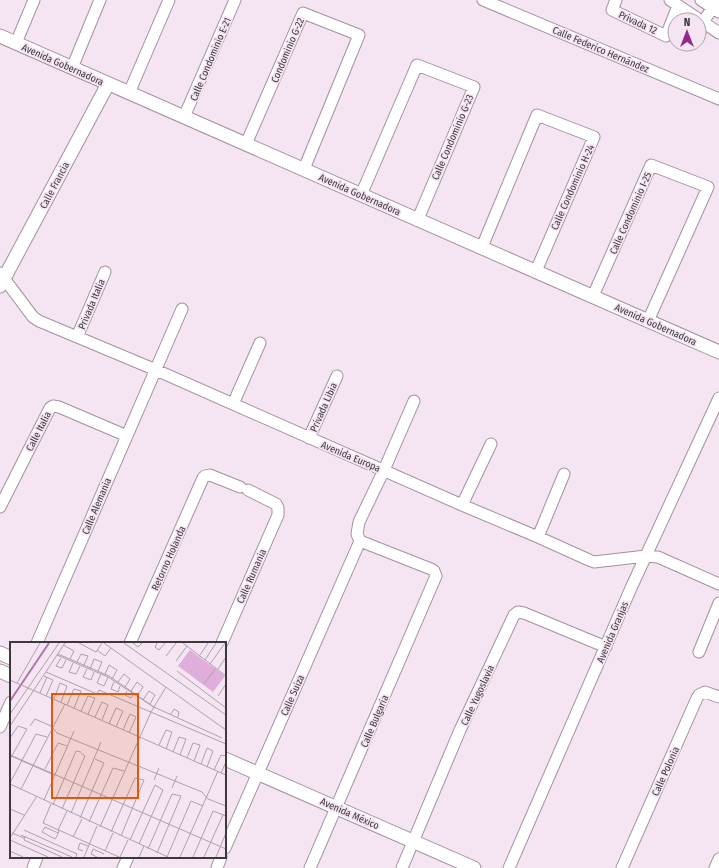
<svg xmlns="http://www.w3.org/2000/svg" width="719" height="868" font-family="'Fira Sans Condensed',sans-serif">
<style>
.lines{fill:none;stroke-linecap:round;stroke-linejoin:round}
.minor-casing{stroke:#a0929f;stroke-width:13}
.tertiary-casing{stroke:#a0929f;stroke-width:15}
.minor{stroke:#fff;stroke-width:11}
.tertiary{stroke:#fff;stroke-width:13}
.labels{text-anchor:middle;stroke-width:3.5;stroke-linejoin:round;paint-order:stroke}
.street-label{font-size:10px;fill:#3e383e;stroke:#f5e5f3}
.inset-river{fill:none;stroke:#af75aa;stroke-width:2}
.inset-road{fill:none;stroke:#aca0ab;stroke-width:1}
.view{fill:#e0570e;fill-opacity:0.15;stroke:#e0570e;stroke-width:2}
.inset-edge{fill:none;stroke:#3e383e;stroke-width:2}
</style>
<rect width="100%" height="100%" fill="#f5e5f3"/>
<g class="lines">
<!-- minor casing -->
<g class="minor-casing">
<path id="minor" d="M483,0L719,99
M616,0L612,10L666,36L678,6
M670,0L719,33
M701,0L719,12
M703,22L718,0
M16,43L34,0
M72,68L100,0
M129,93L169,0
M184,117L235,0
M246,144L303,13L359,35L304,169
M361,195L417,65L474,87L418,219
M482,247L537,115L594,137L536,271
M0,273L33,317L39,321L156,370L462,505L538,537L589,560L594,562L646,556L658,557L719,584
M593,296L651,165L708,187L648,321
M77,337L105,272
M233,404L260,343
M309,438L337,376
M462,505L491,444
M0,507L50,408L53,406L59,407L127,436
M538,537L564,474
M37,643L182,309
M130,643L203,478L205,476L210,475L240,487
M222,643L278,515V508L276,504L248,490
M699,652L719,603
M0,727L11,702
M225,848L360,541L357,534L359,522L384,470L414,401
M33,868L37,857
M123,868L128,857
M217,868L221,857
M310,868L436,576L434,571L431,569L360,541
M402,868L460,730L514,615L518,612L524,613L606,647
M509,868L631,588L719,398
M622,868L697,698L699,695L705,692L719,697
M715,868L719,859"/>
</g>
<!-- tertiary casing -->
<g class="tertiary-casing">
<path id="tertiary" d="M0,36L719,352
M0,286L108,84
M0,653L11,658
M0,671L11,676
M225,759L474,868"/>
</g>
<!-- minor -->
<use href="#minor" class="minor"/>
<!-- tertiary -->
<use href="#tertiary" class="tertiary"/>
</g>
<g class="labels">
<!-- street labels -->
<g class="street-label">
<text transform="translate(638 22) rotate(25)" y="4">Privada 12</text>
<text transform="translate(601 49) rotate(23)" y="4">Calle Federico Hernández</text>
<text transform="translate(287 50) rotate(-67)" y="4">Condominio G-22</text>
<text transform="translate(210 59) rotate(-67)" y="4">Calle Condominio E-21</text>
<text transform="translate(63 64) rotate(24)" y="4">Avenida Gobernadora</text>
<text transform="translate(452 137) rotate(-67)" y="4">Calle Condominio G-23</text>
<text transform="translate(54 185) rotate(-62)" y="4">Calle Francia</text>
<text transform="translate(572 187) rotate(-66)" y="4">Calle Condominio H-24</text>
<text transform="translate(360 194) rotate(24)" y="4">Avenida Gobernadora</text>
<text transform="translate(630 213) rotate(-66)" y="4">Calle Condominio I-25</text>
<text transform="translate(91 304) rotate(-67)" y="4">Privada Italia</text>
<text transform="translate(656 324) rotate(24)" y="4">Avenida Gobernadora</text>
<text transform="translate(323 407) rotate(-66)" y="4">Privada Libia</text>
<text transform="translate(38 431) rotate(-63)" y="4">Calle Italia</text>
<text transform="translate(351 456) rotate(23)" y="4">Avenida Europa</text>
<text transform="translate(96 506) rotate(-67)" y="4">Calle Alemania</text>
<text transform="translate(168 558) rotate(-66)" y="4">Retorno Holanda</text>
<text transform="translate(251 576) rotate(-66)" y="4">Calle Rumania</text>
<text transform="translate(612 632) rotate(-67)" y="4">Avenida Granjas</text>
<text transform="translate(292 695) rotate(-66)" y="4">Calle Suiza</text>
<text transform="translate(477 695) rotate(-65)" y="4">Calle Yugoslavia</text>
<text transform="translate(374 721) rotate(-67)" y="4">Calle Bulgaria</text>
<text transform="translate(665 771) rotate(-66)" y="4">Calle Polonia</text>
<text transform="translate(350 813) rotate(24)" y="4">Avenida México</text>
</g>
</g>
<!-- overview -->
<g transform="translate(10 642)">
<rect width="216" height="216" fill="#f5e5f3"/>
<path d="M180,8L215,34L203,50L168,24Z" fill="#dfaeda"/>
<path class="inset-river" d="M0,59L39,1"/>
<path class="inset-road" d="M69,1L86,10L92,1M94,1L216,88M114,1L216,73M123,1L128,5L132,1M147,1L145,5L149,8L155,1M173,1L216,34M53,3L64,9L60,17M87,8L95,14L101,6M48,12L99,34L144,65L212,96M47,13L98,35L145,66M190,13L198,1M156,14L166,1M51,16L46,24L52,26L56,18M195,18L206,1M166,19L177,4M67,20L71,12L78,14L74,23M63,21L59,30L66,32L70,24M200,22L215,1M77,27L73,35L81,38L84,30M80,27L84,17L92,20L88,29M208,27L216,15M167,29L216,66M36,30L87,52L89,48L216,102M91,32L87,41L94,44L98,35M95,32L99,23L107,28L102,37M34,34L43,38L36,54M0,38L18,46M104,40L101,47L108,50L110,44M108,40L114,32L120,37L115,45M7,41L30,1M194,42L206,26M18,46L216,133M117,49L115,53L121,56L123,53M121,49L127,40L133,45L127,54M30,51L37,35M208,54L216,42M44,57L50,41L57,44L51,60M133,58L139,49L145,53L140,62M57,63L64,47L71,49L64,66M71,69L78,54L85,56L78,72M0,72L49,1M161,72L164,67L169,70L168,75M85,75L92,60L98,63L92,78M99,82L106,66L113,69L106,85M0,84L55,1M20,84L25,77L41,84L47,91L192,150L198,157L216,164M113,88L120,72L126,75L119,91M0,96L8,84L17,87L0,117M149,103L156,88L162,90L156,107M163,110L169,95L176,97L170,113M0,113L216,207M1,114L44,133M177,116L183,101L190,103L184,119M191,122L197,106L203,109L197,125M35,127L48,101L57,104M204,128L211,113L216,114M211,131L216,120M144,138L149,126M0,141L26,92L37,95M0,142L158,215M162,146L167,134M11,147L55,62M34,158L64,89M41,162L33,181L109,215M43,163L66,109L71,110M0,167L14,173M52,167L75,114L71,111M61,171L91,100M70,176L94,121L85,117M79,180L103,126L114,129M90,185L141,70L156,45M14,188L67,212L66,215M48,188L57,169M101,190L125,136L134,138L111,194M2,191L14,196M48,191L35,185L32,190L45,197L48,192L49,188M11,193L62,215M15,194L14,198L52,215M63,195L72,177M0,196L27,154M0,198L38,215M120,198L145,143L153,148L129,202M138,207L162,152L171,154L147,211M0,209L13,215M73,209L68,207L70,201L78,204M95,209L103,191M74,215L87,184M87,215L81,212L83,207L94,212M110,215L118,198M129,215L134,204M157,215L181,159L193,164M170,215L208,129M183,215L203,169L216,174M194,215L213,173M206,215L216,191"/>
<path class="view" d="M42,52H128V156H42Z"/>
<rect width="216" height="216" class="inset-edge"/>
</g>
<!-- north arrow -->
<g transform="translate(687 32)"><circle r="19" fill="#f5e5f3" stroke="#aca0ab"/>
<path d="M0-3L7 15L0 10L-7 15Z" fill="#922a8e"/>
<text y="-6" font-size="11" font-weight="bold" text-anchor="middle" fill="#3e383e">N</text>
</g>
</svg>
